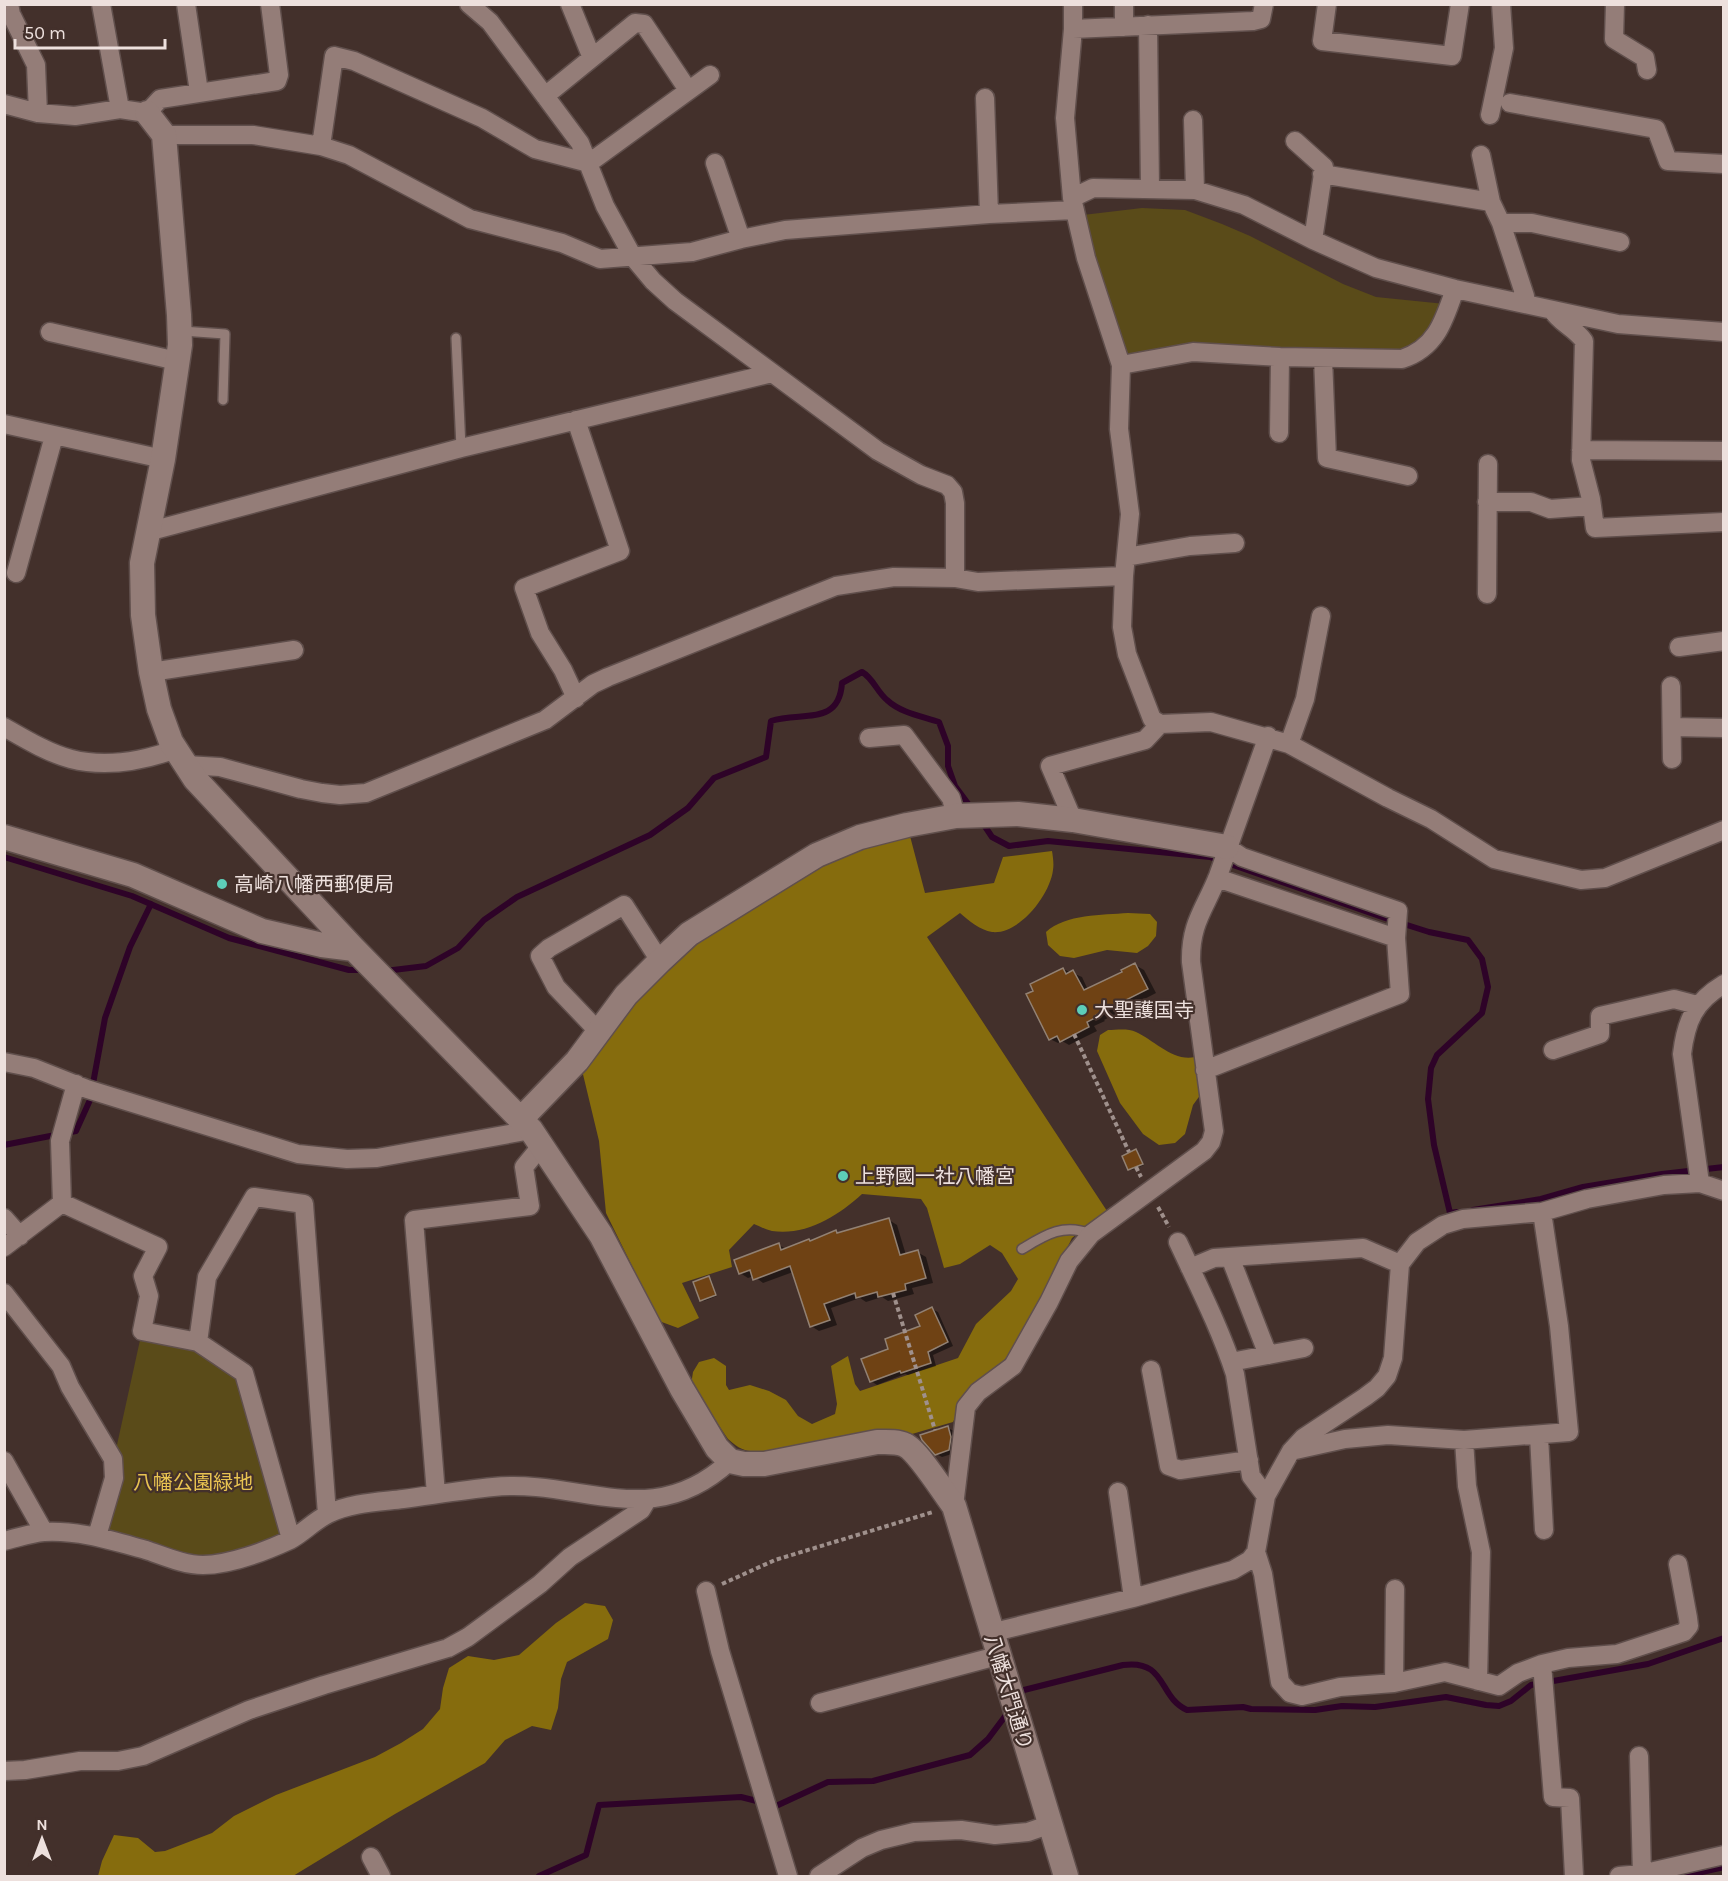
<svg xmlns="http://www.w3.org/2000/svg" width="1728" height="1881" font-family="Karla,'Noto Sans JP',sans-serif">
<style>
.green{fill:#5a4b19}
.forest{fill:#866c0d}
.shadow{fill:#0007}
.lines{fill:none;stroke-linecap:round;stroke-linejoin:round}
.stream{stroke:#2e0328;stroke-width:6}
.building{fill:#6f4214;stroke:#928173;stroke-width:1.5}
.service-casing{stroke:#604f4c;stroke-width:12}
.minor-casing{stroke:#604f4c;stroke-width:21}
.tertiary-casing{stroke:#604f4c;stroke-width:27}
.path{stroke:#9f908c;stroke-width:4;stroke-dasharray:4.5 3;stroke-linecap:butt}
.service{stroke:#947d78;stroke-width:9}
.minor{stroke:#947d78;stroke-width:18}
.tertiary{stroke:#947d78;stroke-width:24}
.poi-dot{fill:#5dceb9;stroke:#43302b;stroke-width:2}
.labels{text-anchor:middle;stroke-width:4.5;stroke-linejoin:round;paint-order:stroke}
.poi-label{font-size:20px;fill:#ede0dd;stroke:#43302b;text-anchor:start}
.park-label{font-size:20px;fill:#e8c351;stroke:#43302b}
.street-label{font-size:20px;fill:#ede0dd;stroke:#43302b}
</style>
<rect width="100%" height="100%" fill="#43302b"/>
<!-- green -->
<path class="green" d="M1142,208L1185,210L1222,224L1250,236L1343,284L1376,297L1445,304L1414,351L1125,356L1090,253L1083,215Z
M142,1331L198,1342L244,1373L291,1539L221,1563L97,1536Z"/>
<!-- forest -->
<path class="forest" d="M910,836L925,893L994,883L1003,857L1052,851C1053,857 1054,864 1053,870C1050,895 1019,935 992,932C980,930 969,921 960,913L927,937L1107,1211L1072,1238L1042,1299L1011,1353L962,1404L953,1422L912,1434L897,1430H877L764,1451C747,1452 741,1451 728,1439L691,1385L693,1372L699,1362L714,1358L726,1366V1385L729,1390L750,1385L769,1391L786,1400L798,1416L812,1424L835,1414L837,1404L831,1366L848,1356L855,1384L860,1391L958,1358L976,1324L1011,1291L1018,1279L1002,1253L990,1245L960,1264L944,1268L927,1208L921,1199L862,1194C838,1216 806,1236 772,1231C766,1230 759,1226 754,1224L729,1250L732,1267L682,1283L699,1318L678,1328L659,1321L606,1213L599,1141L581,1066L635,1000L695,942L821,863L866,846Z
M1128,913L1150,914L1157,922L1156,936L1148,946L1137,953L1107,950L1074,958L1060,956L1048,945L1046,932C1066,914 1102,915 1128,913Z
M1108,1030C1116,1030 1128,1028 1136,1032C1154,1040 1173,1062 1195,1057L1201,1094L1193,1105L1185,1134L1175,1143L1159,1145L1143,1134L1120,1103L1097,1051L1100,1035Z
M585,1603L605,1606L613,1620L608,1639L567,1662L561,1679L558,1708L551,1730L532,1726L505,1740L485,1763L395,1814L293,1876H98L102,1861L114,1835L138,1838L155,1852L165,1851L212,1833L234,1816L276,1795L375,1757L401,1743L423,1729L440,1709L443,1688L449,1668L468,1656L494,1660L519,1655L556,1623Z"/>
<!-- shadow -->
<path class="shadow" d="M1135,965L1144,970L1156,993L1104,1020L1105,1021L1094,1026L1097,1031L1069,1045L1062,1041L1058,1043L1050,1039L1063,969L1082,977L1088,990L1124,973Z
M1136,1151L1144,1165L1132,1170L1130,1169Z
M889,1220L897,1225L906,1255L917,1252L926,1257L933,1283L912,1288L914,1294L888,1301L882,1297L866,1302L860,1298L831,1308L837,1325L819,1331L811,1326L793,1272L763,1283L754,1276L748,1278L740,1273L779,1245L786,1249L809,1240L812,1242L836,1231L840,1234Z
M708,1278L711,1279L717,1296L704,1301L701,1300Z
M932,1309L938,1312L953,1346L933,1355L936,1366L908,1375L905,1374L877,1385L871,1381L890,1350L922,1327Z
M948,1428L954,1431L956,1441L955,1453L942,1457L936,1454Z"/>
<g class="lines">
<!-- stream -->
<path class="stream" d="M982,822L992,837L1009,846L1048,841L1210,857L1385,918L1429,932L1468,940L1482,959L1488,987L1482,1013L1437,1055L1431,1068L1428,1099L1434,1145L1450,1213L1457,1212
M4,857L132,896L229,938L349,970H363
M385,971L426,966L458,948L484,920L517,897L650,835L688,808L714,778L766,757L771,721C801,711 839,727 842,683L862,672C873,678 877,692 887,700C901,713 921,716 939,722L948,746V766L955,786L972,809
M4,1145L76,1131L90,1100L105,1018L130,947L151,904
M1473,1210L1541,1199L1583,1187L1662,1174L1724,1167
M1018,1698L1024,1690L1123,1665C1167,1659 1158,1697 1187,1710L1243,1707L1251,1709L1315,1710L1342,1706L1375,1707L1446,1697L1486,1705L1499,1706L1511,1701L1531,1685L1648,1664L1724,1638
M539,1876L586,1855L599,1805L741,1797L776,1806L828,1782L873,1781L970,1755L988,1739L1009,1711
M1684,1876L1724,1867"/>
</g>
<!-- building -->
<path class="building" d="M1135,963L1148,989L1096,1015L1097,1017L1087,1022L1089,1027L1060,1042L1057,1036L1049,1040L1026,994L1033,991L1030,984L1063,968L1066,974L1073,970L1084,990L1122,972L1121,970Z
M1136,1149L1143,1164L1128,1170L1122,1156Z
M889,1218L900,1255L918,1250L926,1278L905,1284L906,1290L878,1297L877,1292L856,1298L855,1293L824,1304L830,1320L810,1327L790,1266L753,1280L750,1270L739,1274L734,1260L779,1243L781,1250L809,1239L810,1241L836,1230L837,1233Z
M709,1276L716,1295L700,1301L693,1282Z
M932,1307L948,1342L928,1352L931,1363L901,1373L900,1371L870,1382L861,1359L888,1349L885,1339L920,1326L915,1315Z
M948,1426L951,1437L949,1450L935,1455L922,1440L920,1435Z"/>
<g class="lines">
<!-- service casing -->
<g class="service-casing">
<path id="service" d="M182,331L225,334L223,400
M456,338L461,448
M1022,1249C1045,1235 1063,1223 1091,1234"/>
</g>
<!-- minor casing -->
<g class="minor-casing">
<path id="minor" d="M9,4L11,14L36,65L38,113
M101,4L120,109
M186,4L199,92
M469,4L490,22L580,143L605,206L633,257L653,281L675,301L878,451L921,475L947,485L953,492L955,503V578
M570,4L592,58
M1073,4V29L1065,118L1072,198L1086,258L1121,365L1119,429L1130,514L1124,576L1122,627L1127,654L1152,719L1160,724L1211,722L1289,744L1388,798L1431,819L1494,859L1581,880L1605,878L1724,830
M1124,4V27
M1327,4L1322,41L1452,56L1460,4
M1615,4L1614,39L1645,58L1647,70
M1148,25L1150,188
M1073,29L1253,21L1261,19L1264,4
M545,96L635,23L644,24L688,90
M985,98L989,214
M1510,103L1656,129L1668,161L1724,164
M4,104L38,113L75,116L120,109L147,113L160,99L277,81L279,75L270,4
M1490,115L1504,48L1501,4
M1193,120L1195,190
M164,135H253L321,146L349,155L470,219L562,243L600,259L692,252L741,239L785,230L989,214L1075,210
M1295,141L1324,167L1313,240
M321,146L334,56L354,61L482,118L535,149L589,163L710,75
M1481,155L1491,202L1501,223L1525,296L1524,303
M715,163L741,239
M1322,174L1491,202
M1072,198L1093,188L1195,190L1244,205L1313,240L1376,268L1455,289L1618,324L1724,332
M1501,223H1532L1620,242
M1552,310C1560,323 1575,328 1584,341L1581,460L1591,499L1595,528L1724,522
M50,332L177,361
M1323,358L1327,458L1408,476
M1121,365L1193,352L1280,357L1402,359C1436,348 1444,321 1455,289
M576,420L620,551L524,588L540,633L563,670L576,698
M4,424L163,459
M1279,433L1280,357
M1581,450L1724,451
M1487,502H1531L1550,509L1592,506
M147,532L461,448L772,373
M1126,557L1190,546L1235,543
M16,573L54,436
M1487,594L1488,464
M1679,647L1724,641
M151,672L294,650
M1671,686L1672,759
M4,727C25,739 48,753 71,759C106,768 143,761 176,749
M1672,727L1724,728
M869,738L904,735L951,798L956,816
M1289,744L1305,699L1321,616
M186,765L220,767L301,789L322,793L340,795L366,793L545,720L593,684L608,677L836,586L894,577L955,578L978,582L1124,576
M1073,820L1050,766L1145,740L1160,724
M1217,878L1396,938
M598,1031L556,987L540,956L549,948L624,905L660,961
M1553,1050L1600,1034V1016L1674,999L1697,1005
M4,1062L34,1068L87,1089L298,1154L347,1159L377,1158L531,1130
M1205,1070L1400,994L1396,938L1398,911L1242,857L1227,847
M1700,1183L1682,1054C1686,1021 1694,1002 1724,984
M62,1203L158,1247L143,1276L149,1296L142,1331L198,1342L244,1373L291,1539
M4,1218L20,1236
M1178,1242C1198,1285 1220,1328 1235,1374L1251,1476L1266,1496
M4,1247L62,1203L60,1141L76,1084
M1230,1257L1268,1355
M1190,1268L1214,1258L1363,1248L1400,1264
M4,1293L61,1366L70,1387L113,1459L114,1478L97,1536
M198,1342L207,1277L254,1197L304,1204L327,1514
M1231,1362L1304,1348
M1151,1370L1169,1466L1180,1470L1249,1460
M1539,1436L1544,1530
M1464,1440L1467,1486L1481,1552L1478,1681
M1291,1451L1345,1439L1388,1435L1464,1440L1569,1432L1559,1326L1542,1212
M4,1461L44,1532
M1118,1492L1133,1598
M436,1494L414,1220L530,1206L524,1167L542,1145
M954,1506L966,1407L978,1392L1013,1366L1049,1302L1069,1261L1091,1234L1204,1151L1211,1142L1214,1131L1191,962C1190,923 1205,909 1218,876C1235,829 1251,783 1268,736
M4,1541C17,1538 31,1533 44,1532C79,1530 113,1541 146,1550C164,1556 184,1565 203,1565C229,1565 266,1551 290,1540C303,1533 314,1521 328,1514C350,1503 378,1502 403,1499C433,1495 463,1490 493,1487C581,1478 651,1534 730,1461
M1256,1552L1263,1574L1280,1682L1290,1693L1302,1696L1340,1687L1394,1683L1445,1672L1499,1686L1518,1673L1542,1664L1568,1658L1617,1654L1684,1632L1689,1626L1688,1618L1678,1564
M706,1591L720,1651L788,1876
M990,1633L1133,1598L1233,1570L1250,1560L1256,1552L1266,1496L1291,1451L1303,1438L1365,1397L1377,1388L1387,1376L1393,1358L1400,1264L1417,1242L1443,1225L1463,1219L1542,1212L1587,1199L1664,1185L1700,1183L1724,1191
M1542,1664L1553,1797L1570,1798L1574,1876
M1394,1683L1395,1589
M820,1703L997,1656
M1639,1756L1642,1876
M4,1771L25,1770L80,1761H118L143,1756L249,1710L324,1685L448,1648L468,1637L540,1584L570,1557L641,1510L647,1500
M371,1857L381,1876
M819,1876L862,1848L881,1840L914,1832L961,1830L995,1835L1028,1832L1051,1824
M1619,1876L1641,1874L1724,1855"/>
</g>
<!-- tertiary casing -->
<g class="tertiary-casing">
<path id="tertiary" d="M147,113L164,135L179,315L180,345L163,459L142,563L143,615L151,672L159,709L171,742L195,779L354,949L531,1130L601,1235L682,1389L717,1448L730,1461L744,1464H764L877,1442C886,1442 897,1441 905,1445C918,1451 944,1493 954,1506L1066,1876
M4,837L133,875L262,931L322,945L354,949
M521,1119L577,1061L626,995L660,961L689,934L817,855L860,837L907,825L956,816L1018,814L1073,820L1227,847"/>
</g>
<!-- path -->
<path class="path" d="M1074,1034L1129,1152
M1136,1167L1141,1177
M1158,1207L1169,1227
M893,1293L935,1430
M722,1584L775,1560L933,1512"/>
<!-- service -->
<use href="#service" class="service"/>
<!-- minor -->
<use href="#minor" class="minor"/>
<!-- tertiary -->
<use href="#tertiary" class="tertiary"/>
</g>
<!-- markers -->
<g class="poi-dot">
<circle cx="222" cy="884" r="6"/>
<circle cx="1082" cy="1010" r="6"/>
<circle cx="843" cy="1176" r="6"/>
</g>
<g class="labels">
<!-- poi labels -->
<g class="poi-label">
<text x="234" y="891">高崎八幡西郵便局</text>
<text x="1094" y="1017">大聖護国寺</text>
<text x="855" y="1183">上野國一社八幡宮</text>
</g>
<!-- park labels -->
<g class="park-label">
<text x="193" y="1489">八幡公園緑地</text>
</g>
<!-- street labels -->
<g class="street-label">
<text transform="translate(1009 1692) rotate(73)" y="7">八幡大門通り</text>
</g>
</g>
<!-- border -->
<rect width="1728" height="1881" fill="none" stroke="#ede0dd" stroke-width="12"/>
<!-- north arrow -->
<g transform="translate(42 1839)" stroke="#43302b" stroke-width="4.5" paint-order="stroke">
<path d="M0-4.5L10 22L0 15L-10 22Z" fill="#ede0dd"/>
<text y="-9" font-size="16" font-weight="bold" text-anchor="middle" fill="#ede0dd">N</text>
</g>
<!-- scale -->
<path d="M15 39v9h150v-9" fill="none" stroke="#ede0dd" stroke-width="3"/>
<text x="24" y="39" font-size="18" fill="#ede0dd" stroke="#43302b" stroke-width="4.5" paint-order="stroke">50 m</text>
</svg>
